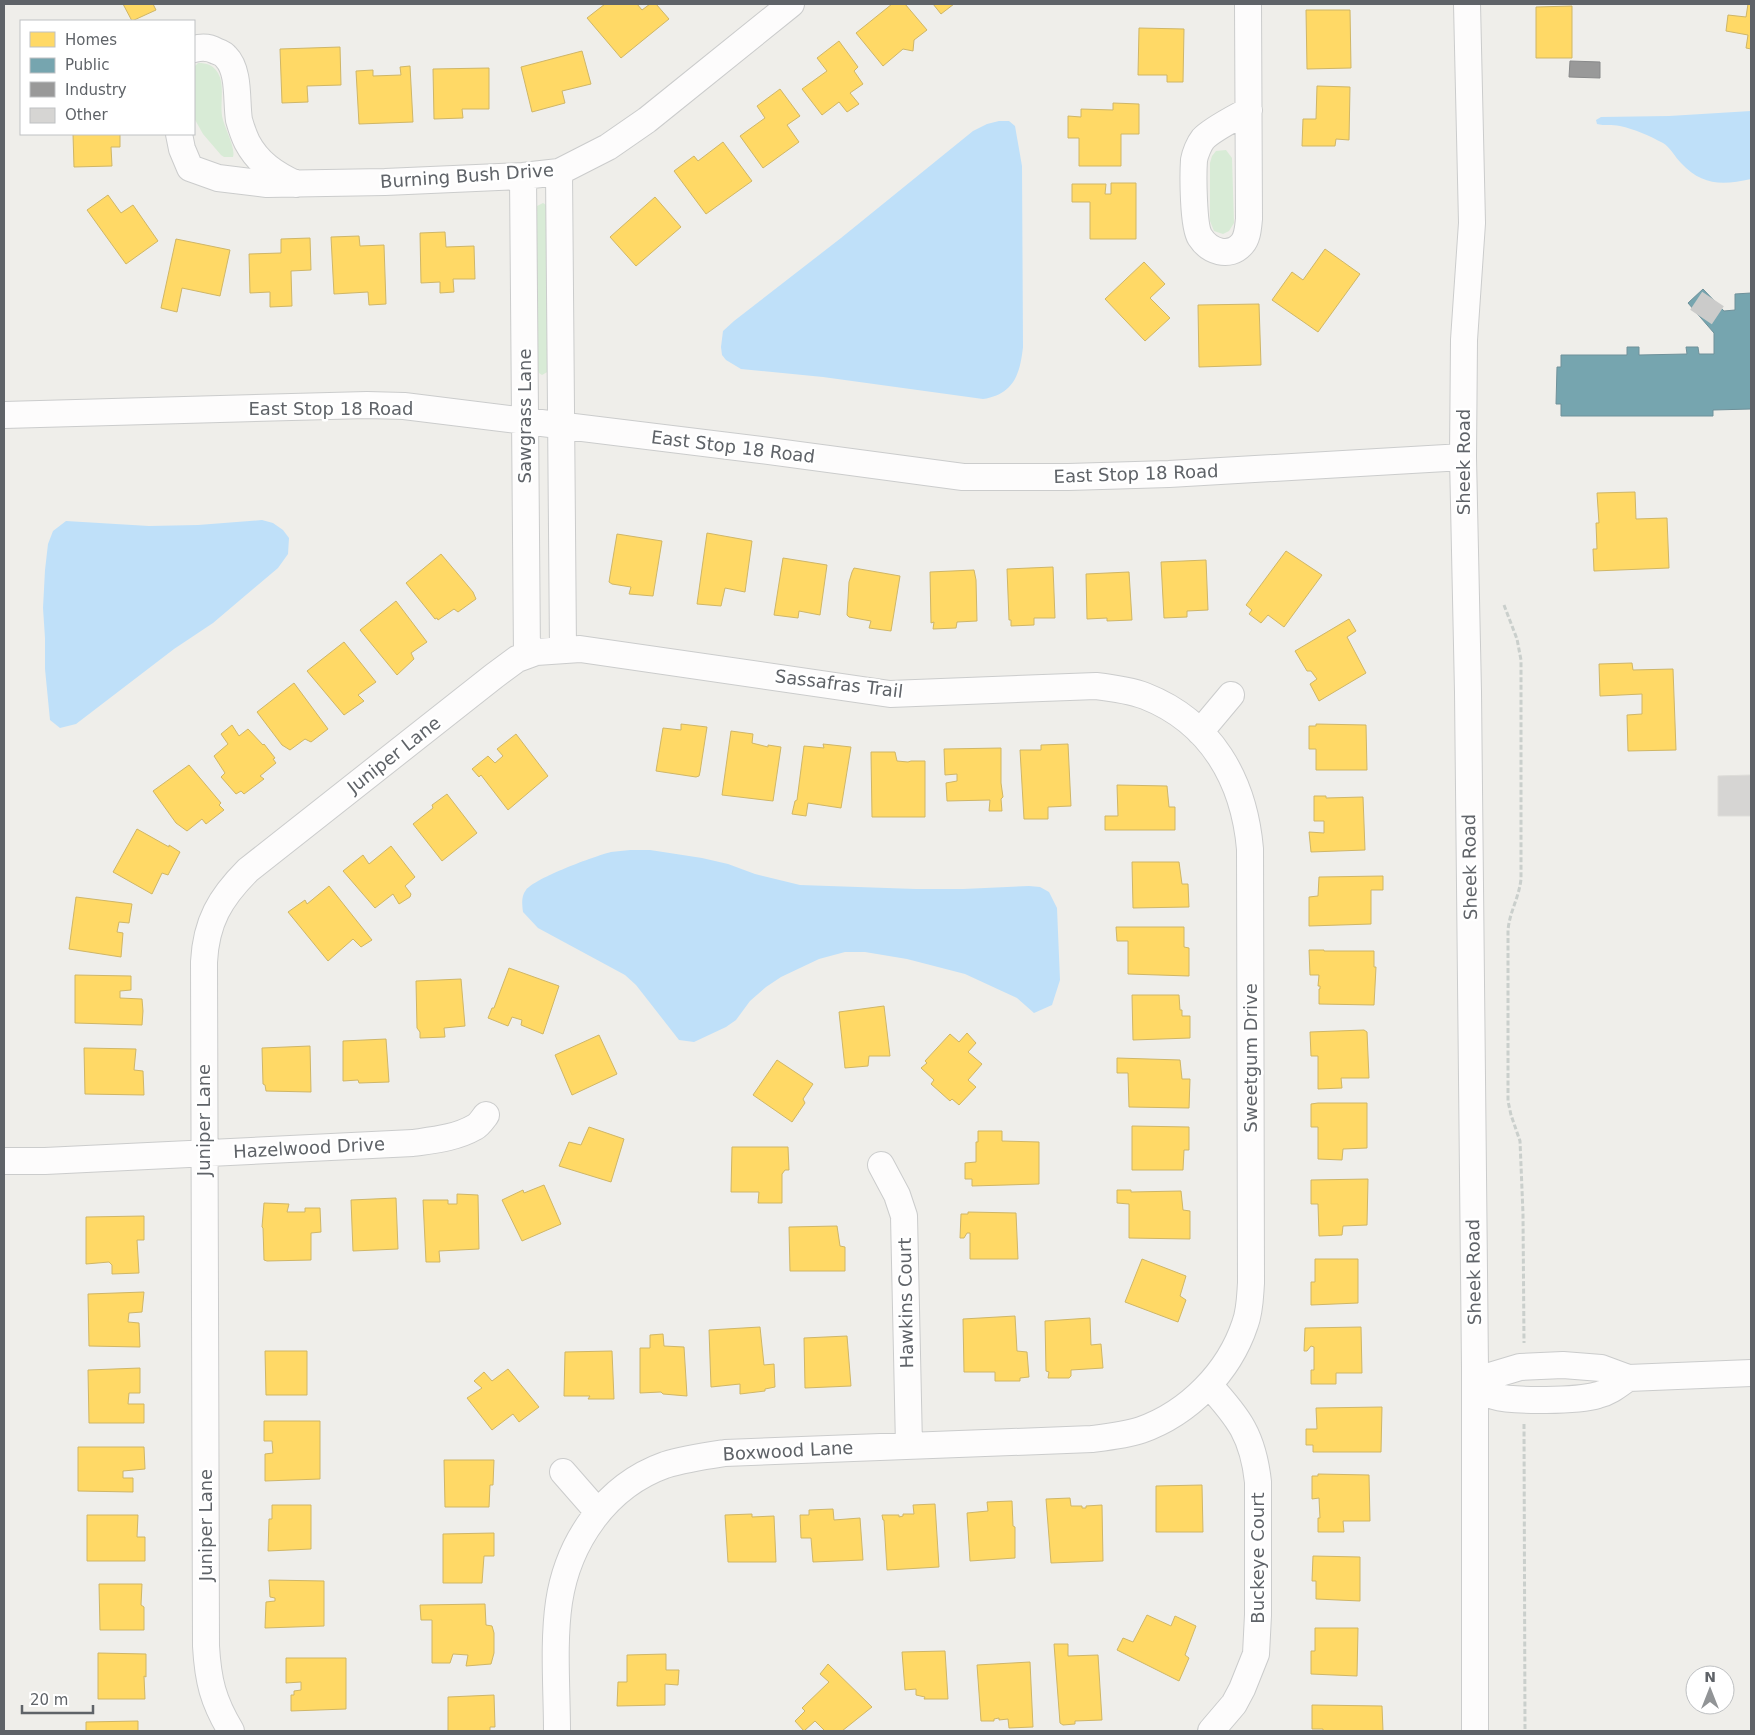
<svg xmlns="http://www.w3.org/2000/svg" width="1755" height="1735" font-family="'DejaVu Sans',sans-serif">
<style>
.green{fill:#d8ebd6}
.water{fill:#bfe0f9}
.homes{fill:#ffd966;stroke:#cfb667}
.public{fill:#76a5af;stroke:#6f919a}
.industry{fill:#999;stroke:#88898a}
.building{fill:#d6d5d3;stroke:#deddd9}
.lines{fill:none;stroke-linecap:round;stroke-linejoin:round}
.minor-tunnel{stroke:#cbcbca;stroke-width:26;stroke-dasharray:26 13;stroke-linecap:butt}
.minor-casing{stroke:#cbcccc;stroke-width:28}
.path{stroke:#cacfcc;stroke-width:3;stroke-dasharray:5 2.5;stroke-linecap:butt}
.minor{stroke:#fdfcfc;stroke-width:26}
.labels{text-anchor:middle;stroke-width:5;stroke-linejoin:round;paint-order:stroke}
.street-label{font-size:18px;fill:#5f6368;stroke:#fff}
</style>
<rect width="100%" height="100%" fill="#efeeea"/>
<!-- green -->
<path class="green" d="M198,63C207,63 213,65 218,73C225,85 220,102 222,116C224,127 236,148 233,157H224L221,155L203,134L194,118V67Z
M1226,150L1232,158L1234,223L1229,231L1223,234L1214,231L1210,221V163L1212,156L1216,151Z
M543,203L548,206L549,371L542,375L539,373L537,367V206Z"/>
<!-- water -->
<path class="water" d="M1751,111V179C1723,185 1702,186 1681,163C1675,157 1670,147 1663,143C1650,136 1634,129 1620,126C1612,124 1604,126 1597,124L1596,120L1601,117L1669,116Z
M999,121H1009L1015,126L1022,166L1023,347C1020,374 1014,394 983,399L823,377L741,369L726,360L722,355L721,347L723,331L734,321L841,238L973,131L987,124Z
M262,520L273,523L283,530L289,538L288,554L278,568L213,623L174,649L76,724L60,728L50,720L45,669V638L43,608L45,570L48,544L53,531L66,521L149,526L198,525Z
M630,850H650L702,858L728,864L755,874L800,885L916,889H963L1029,886L1040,887L1049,892L1057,908L1060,980L1052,1005L1034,1013L1017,998L965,974L907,959L865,952H845L819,959L781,977L766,987L750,1001L736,1020L726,1027L694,1042L679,1040L636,985L625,975L538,928L523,912C522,905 521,896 526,890C535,878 595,856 611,852C617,851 624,851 630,850Z"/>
<!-- homes -->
<path class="homes" d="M123,4H153L156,10L132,21Z
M605,4H637L642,10L650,4H656L669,19L621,58L587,18Z
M892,4H905L927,30L914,40L913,51L903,49L883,66L856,33Z
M933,4H954L941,14Z
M1748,4H1751V49L1746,48L1748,35L1726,31L1728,15L1746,17Z
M1572,6V58H1536V7Z
M1306,10H1350L1351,68L1307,69Z
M1139,28L1184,29L1183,82H1167V75H1138Z
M839,41L858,67L854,71L863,84L850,93L859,104L847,112L839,102L822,115L802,89L827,71L817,58Z
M340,47L341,85L307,86L308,102L282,103L280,49Z
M582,51L591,84L562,91L565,103L532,112L521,67Z
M410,66L413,122L359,124L356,71L373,70V76L401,75L400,67Z
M489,68V109H462L463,118L434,119L433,69Z
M1317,86L1350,87L1349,140L1336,139L1335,146H1302L1303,119H1316Z
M780,89L800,116L787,125L799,142L763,168L740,136L765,118L757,106Z
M1113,103L1139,104V134H1121V166H1079V138H1068V116L1081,117V109L1113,110Z
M73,134H120V147H111L112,166L74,167Z
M723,142L752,181L706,214L674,171L694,156L698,161Z
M1111,183H1136V239H1090V202H1072V184H1106L1105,194H1111Z
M108,195L121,213L133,205L158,241L126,264L87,210Z
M655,197L681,227L636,266L610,237Z
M445,232L446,247L474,246L475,279H453L454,292L440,293V282L421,283L420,233Z
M359,236L360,246L384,245L386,304L369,305L368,292L334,294L331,237Z
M310,238L311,270L291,271L292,306L270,307V292L250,293L249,254L281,253V239Z
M176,239L230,250L220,296L182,288L177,312L161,308Z
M1325,249L1360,274L1318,332L1272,300L1292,272L1303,280Z
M1144,262L1165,284L1150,298L1170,318L1145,341L1105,299Z
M1259,304L1261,365L1199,367L1198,305Z
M1635,492L1636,519L1667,518L1669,568L1594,571L1593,549H1597L1596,523H1599L1597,493Z
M707,533L752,541L745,592L725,588L721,606L697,604Z
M617,534L662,541L653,596L629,594L631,587L612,584L609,582Z
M1286,551L1322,575L1284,627L1268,615L1261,623L1249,614L1252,610L1246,605Z
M441,554L473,592L476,599L458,612L454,609L438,620L437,618L435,619L406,583Z
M783,558L827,565L820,615L799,611L798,618L774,615Z
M1206,560L1208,610L1187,611V617L1164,618L1161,562Z
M1053,567L1055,618H1034V625L1011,626V620H1009L1007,569Z
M854,568L900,576L891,631L869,628L871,621L849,617L847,615L849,582L852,572Z
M974,570L976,580L977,621L957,622L956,628L933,629L934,622L931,623L930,572Z
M1129,572L1132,620L1107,621V618L1087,619L1086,574Z
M396,601L427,642L411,653L414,659L397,675L360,630Z
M1349,619L1356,631L1347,637L1366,673L1319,701L1310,684L1317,679L1311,671H1307L1295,651Z
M344,642L376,682L358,695L364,701L344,715L307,671Z
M1632,663L1633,670L1673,669L1676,750L1628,751L1627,715L1642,714V694L1600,696L1599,664Z
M294,683L328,729L311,742L305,739L290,750L282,745L257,712Z
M681,724L707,727L700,772L699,776L696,777L656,771L663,728L681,730Z
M1316,724L1366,725L1367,770H1316V749H1309V726H1316Z
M232,725L239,736L248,729L263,745L264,744L275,758L273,759L276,763L260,776L264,779L244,794L241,791L236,794L221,777L225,773L214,756L228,744L221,734Z
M731,731L753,734L752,743L768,747V745L781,747L773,801L722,795Z
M516,734L548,776L508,810L481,775L479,777L472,769L488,756L495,763L503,756L497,749Z
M823,744L851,747L841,808L808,803L806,816L792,814L795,801L797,800L804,746L824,748Z
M1068,744L1071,806L1048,807V819H1024L1020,750H1041V745Z
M1001,748V783L1003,797L1001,799L1002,811H989L990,800L947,801L946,783L957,781V774L945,775L944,749Z
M871,752H895L897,761L908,762L911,761H925V817H872Z
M189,765L221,803L219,805L224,810L206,824L202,819L187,831L176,823L153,791Z
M1117,785L1167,786L1169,807H1175V830H1105V816H1118Z
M447,794L477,833L442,861L413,824L433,808L432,805Z
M1314,796H1326V798L1363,797L1365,850L1311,852L1309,832L1324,833V821H1314Z
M137,829L169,847V845L180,852L168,875L162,873L152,894L113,872Z
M391,846L415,877L405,886L411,894L410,897L399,904L393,894L375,908L343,871L363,855L369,864Z
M1132,862H1179L1182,884H1188L1189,907L1133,908Z
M1383,876V890H1371V924L1309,926V897L1318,896L1319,877Z
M329,886L372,940L361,947L353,939L328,961L288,912L305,900L307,904Z
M76,897L132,904L129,923L119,922L117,932L123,933L121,957L69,949Z
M1116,927H1184V947L1189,948V976L1128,974V941H1117Z
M1309,950H1324V951H1374V967H1376L1374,1005L1319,1004V989H1320V986H1318L1319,975H1310Z
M509,968L559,986L543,1034L521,1025L522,1020L512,1017L508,1026L488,1018L492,1008H494Z
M75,975L131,976V990L120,991V998L142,999L143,1011L142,1025L75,1023Z
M461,979L465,1026L444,1028L445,1037L420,1038V1032L417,1028L416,981Z
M1132,995H1179L1180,1010H1182V1016H1190V1038L1133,1040Z
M884,1006L890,1056H869L868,1066L845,1068L839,1012Z
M1364,1030L1367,1032L1369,1078H1341L1342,1088L1318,1089V1056H1311L1310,1032Z
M967,1033L976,1043L968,1052L982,1064L968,1080L976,1087L959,1105L952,1099L950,1101L931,1084L934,1080L921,1068L927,1063L925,1061L950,1034L959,1042Z
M599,1035L617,1074L572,1095L555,1055Z
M386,1039L389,1082L359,1083L358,1080L343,1081V1041Z
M310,1046L311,1092L266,1091L265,1085L263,1084L262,1048Z
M84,1048L136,1049L134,1070L143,1071L144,1095L85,1094Z
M1117,1058L1180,1060L1182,1079H1190L1189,1108L1129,1107L1128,1073H1117Z
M777,1060L813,1084L803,1099L805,1103L792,1122L753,1095Z
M1318,1103H1367V1148L1343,1149L1342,1160L1318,1159V1127H1311V1104Z
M1132,1126L1189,1127V1150H1184L1183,1170H1132Z
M589,1127L624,1139L611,1182L559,1166L569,1142L581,1145Z
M978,1131H1002V1141L1039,1142V1184L972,1186V1179H965V1163L976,1162V1142H978Z
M732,1147H788L789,1170H785L782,1174V1203H758L759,1192H731Z
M1368,1179L1367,1225L1343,1226L1342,1235L1319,1236L1318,1204H1311V1180Z
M544,1185L561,1224L522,1241L502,1200L523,1190L524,1193Z
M1117,1190H1131V1192L1181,1191L1183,1210L1190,1211V1239L1129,1238V1204L1117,1203Z
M457,1194L478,1195L479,1249L439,1251L440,1262H426L423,1200H448V1204H457Z
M396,1198L398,1249L353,1251L351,1200Z
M264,1203L289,1204L287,1212H305V1208H320L321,1232L311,1233V1260L267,1261L264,1260L263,1228L262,1227Z
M968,1212L1016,1213L1018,1259H970V1233H967L964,1238H960L961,1214H968Z
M144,1216V1240H137L139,1273L112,1274V1265L109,1262L86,1264V1217Z
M837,1226L840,1246L845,1247V1271H790L789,1227Z
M1142,1259L1186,1276L1180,1296L1186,1300L1178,1322L1125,1302Z
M1315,1259H1358V1303L1311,1305V1282H1315Z
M144,1292L142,1312L129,1313L128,1322L139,1323L140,1347L89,1346L88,1294Z
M1015,1316L1017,1351L1027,1352L1029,1377L1020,1378V1381H995V1372H964L963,1319Z
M1090,1318L1091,1345L1101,1344L1103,1368L1071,1370V1376L1069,1378H1048L1049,1372L1046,1371L1045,1321Z
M760,1327L764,1365L774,1364L775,1387L765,1389V1391L740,1394V1384L711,1387L709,1330Z
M1361,1327L1362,1373H1336V1384H1311V1370H1314V1347L1311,1346L1307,1351H1304L1305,1328Z
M663,1334L664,1346L684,1347L687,1396L663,1394L661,1392L640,1393V1348H650V1335Z
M847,1336L851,1386L805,1388L804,1338Z
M265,1351H307V1395H266Z
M612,1351L614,1399H588L590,1396H564L565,1352Z
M140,1368V1393H129L128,1404H144V1423H89L88,1370Z
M508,1369L539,1407L519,1422L513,1414L492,1430L467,1398L482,1388L474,1381L484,1372L492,1381Z
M1382,1407L1381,1452H1313V1445H1306V1429H1317L1316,1408Z
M264,1421H320V1479L265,1481V1454L273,1453L272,1441H264Z
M78,1447H144L145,1469L123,1471V1478H133V1492L78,1491Z
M444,1460H494L493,1485H490L489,1507H445Z
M1318,1474L1369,1475L1370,1521H1343L1344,1532H1318V1518H1320L1319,1498L1312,1499V1476H1318Z
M1202,1485L1203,1532H1156V1486Z
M1070,1498L1071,1506H1082V1508H1086V1506L1102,1505L1103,1561L1051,1563L1046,1499Z
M1012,1501L1013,1526L1015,1527V1558L970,1561L967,1513L988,1511L987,1502Z
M935,1504L939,1567L887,1570L884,1520H883L882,1515H899V1517L903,1516V1514H914L913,1505Z
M272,1505H311V1549L268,1551L269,1519H272Z
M833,1509L834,1520L860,1518L863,1560L813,1562L811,1538H801L800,1515H809V1510Z
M752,1514V1517L774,1516L776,1562H728L725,1515Z
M87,1515H138L137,1537H145V1561H87Z
M494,1533V1556H484L482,1583H443V1534Z
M1313,1556L1360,1557V1601L1316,1599V1581H1312Z
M269,1580L324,1581V1626L265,1628L266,1602L275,1601V1598L270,1597Z
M99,1584H142L141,1605L144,1607V1630H100Z
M485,1604L486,1625L492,1626L494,1633V1653L491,1664L466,1666L468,1655L453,1654L450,1663H432V1620H421L420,1605Z
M1147,1615L1171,1626L1175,1616L1196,1626L1185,1655L1189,1658L1179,1681L1117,1650L1123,1638L1133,1642Z
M1315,1628H1358L1357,1676L1311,1674V1651H1315Z
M1054,1644H1068V1656L1098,1655L1102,1720L1075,1721V1724L1063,1725L1060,1723Z
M945,1651L948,1699H924L925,1697L916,1695V1689L905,1690L902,1652Z
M98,1653L146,1654V1677L144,1676L145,1699H98Z
M666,1654V1670H679L678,1685L665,1684V1705L617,1706L618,1682H627V1655Z
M286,1658H346V1709L291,1711V1695H294V1691L301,1690V1682L286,1683Z
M1030,1662L1033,1727L1009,1728L1008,1719L999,1720V1718L994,1719V1721H981L977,1665Z
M828,1664L872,1707L842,1731H825L815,1721L804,1731L795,1721L805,1711L802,1708L829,1682L820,1674Z
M494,1695L495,1727H490V1731H448V1697Z
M1312,1705L1382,1706L1383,1731H1323V1729H1312Z
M138,1721V1731H86V1722Z"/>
<!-- public -->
<path class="public" d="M1703,289L1724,311L1735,310V294L1751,293V409L1713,410V416H1561V404H1556L1557,367H1561V355H1627V347H1639V355L1687,354L1686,347H1698L1699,354H1714V333L1688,303Z"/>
<!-- industry -->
<path class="industry" d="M1570,61L1600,62V78L1569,77Z"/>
<!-- building -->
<path class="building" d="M1751,775V816H1718V776Z"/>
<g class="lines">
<!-- minor-tunnel -->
<path class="minor-tunnel" d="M1701,317L1713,299"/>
<!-- minor casing -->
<g class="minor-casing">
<path id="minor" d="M1248,4C1249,75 1249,147 1249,219C1248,227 1248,237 1242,244C1229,259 1209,251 1200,237C1193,226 1193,175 1194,160C1195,154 1199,144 1203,139C1212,129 1237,117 1249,110
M1467,4L1472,223L1464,340L1463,457L1468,692L1475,1368V1731
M194,49C201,47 209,47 216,51C219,52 224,54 226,57C240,71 236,102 239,120C241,127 244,136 247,142C258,163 275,174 296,184
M179,134L182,149L190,168L218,178L267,184L385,182L523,176L559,172L608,147L647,120L791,4
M559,172L563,649
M523,176L527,655
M4,415L367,405L404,406L761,450L963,477H1068L1169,474L1463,457
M1200,732L1231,695
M4,1161H45L413,1143C434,1140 456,1138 475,1127C479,1125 483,1119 486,1115
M881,1165L897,1195L904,1216L909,1446
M1628,1378C1618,1385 1610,1392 1598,1395C1578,1401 1514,1402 1494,1396C1487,1394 1481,1388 1475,1383L1490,1376L1520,1367L1563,1365L1601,1368L1628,1378L1751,1373
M1209,1385C1239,1418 1253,1436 1258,1482V1615L1256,1654L1242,1689L1234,1704L1211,1731
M563,1472L598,1512
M231,1731C213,1701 208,1681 206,1646L204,962C206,922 220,898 248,870L494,676L517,659L536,652L580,649L890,694L1096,686C1113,688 1129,690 1145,696C1211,722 1244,780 1250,849L1251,1283C1250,1297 1250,1311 1245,1324C1229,1372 1189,1413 1141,1430C1126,1435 1108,1437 1092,1439L725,1453C705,1456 684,1459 665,1465C606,1486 568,1542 559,1602C553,1643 557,1690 557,1731"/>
</g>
<!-- path -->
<path class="path" d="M1504,605L1517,639L1521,660V879C1519,898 1509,913 1508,931V1101L1511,1115L1520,1141L1523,1214L1524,1343
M1524,1424L1525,1731"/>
<!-- minor -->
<use href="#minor" class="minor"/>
</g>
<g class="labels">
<!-- street labels -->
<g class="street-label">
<text transform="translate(467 176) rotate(-4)" y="6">Burning Bush Drive</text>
<text x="331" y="415">East Stop 18 Road</text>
<text transform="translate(525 416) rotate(-90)" y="6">Sawgrass Lane</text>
<text transform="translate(733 447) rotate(7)" y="6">East Stop 18 Road</text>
<text transform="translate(1464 462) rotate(-90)" y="6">Sheek Road</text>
<text transform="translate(1136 474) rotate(-2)" y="6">East Stop 18 Road</text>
<text transform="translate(839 684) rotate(7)" y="6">Sassafras Trail</text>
<text transform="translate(394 755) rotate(-38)" y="6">Juniper Lane</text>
<text transform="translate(1470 867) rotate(-91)" y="6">Sheek Road</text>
<text transform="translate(1251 1058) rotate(-90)" y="6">Sweetgum Drive</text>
<text transform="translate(204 1120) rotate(-90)" y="6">Juniper Lane</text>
<text transform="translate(309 1148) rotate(-3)" y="6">Hazelwood Drive</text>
<text transform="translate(1474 1272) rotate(-91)" y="6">Sheek Road</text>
<text transform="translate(906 1303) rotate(-91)" y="6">Hawkins Court</text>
<text transform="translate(788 1451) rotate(-3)" y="6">Boxwood Lane</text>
<text transform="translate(206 1525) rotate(-90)" y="6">Juniper Lane</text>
<text transform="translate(1258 1558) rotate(-90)" y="6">Buckeye Court</text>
</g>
</g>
<!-- border -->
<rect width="1755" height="1735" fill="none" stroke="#5f6368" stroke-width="10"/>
<!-- legend -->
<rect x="20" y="20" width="175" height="115" fill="#ffffff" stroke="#bfc1c3"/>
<rect x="30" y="32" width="25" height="15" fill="#ffd966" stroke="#bfc1c3"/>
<text x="65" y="45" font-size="15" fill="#5f6368">Homes</text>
<rect x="30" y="58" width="25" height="15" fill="#76a5af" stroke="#bfc1c3"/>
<text x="65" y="70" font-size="15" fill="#5f6368">Public</text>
<rect x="30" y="82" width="25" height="15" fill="#999999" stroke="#bfc1c3"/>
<text x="65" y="95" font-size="15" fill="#5f6368">Industry</text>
<rect x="30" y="108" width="25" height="15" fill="#d6d5d3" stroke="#bfc1c3"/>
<text x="65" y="120" font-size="15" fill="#5f6368">Other</text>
<!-- north arrow -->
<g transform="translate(1710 1690)"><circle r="24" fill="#ffffff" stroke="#bfc1c3"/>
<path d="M0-4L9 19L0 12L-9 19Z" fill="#919496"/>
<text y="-8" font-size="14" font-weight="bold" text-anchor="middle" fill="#5f6368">N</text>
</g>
<!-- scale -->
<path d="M22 1705v8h71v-8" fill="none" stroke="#5f6368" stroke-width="2.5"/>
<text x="30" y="1705" font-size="15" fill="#5f6368" stroke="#ffffff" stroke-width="4" paint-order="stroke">20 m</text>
</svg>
